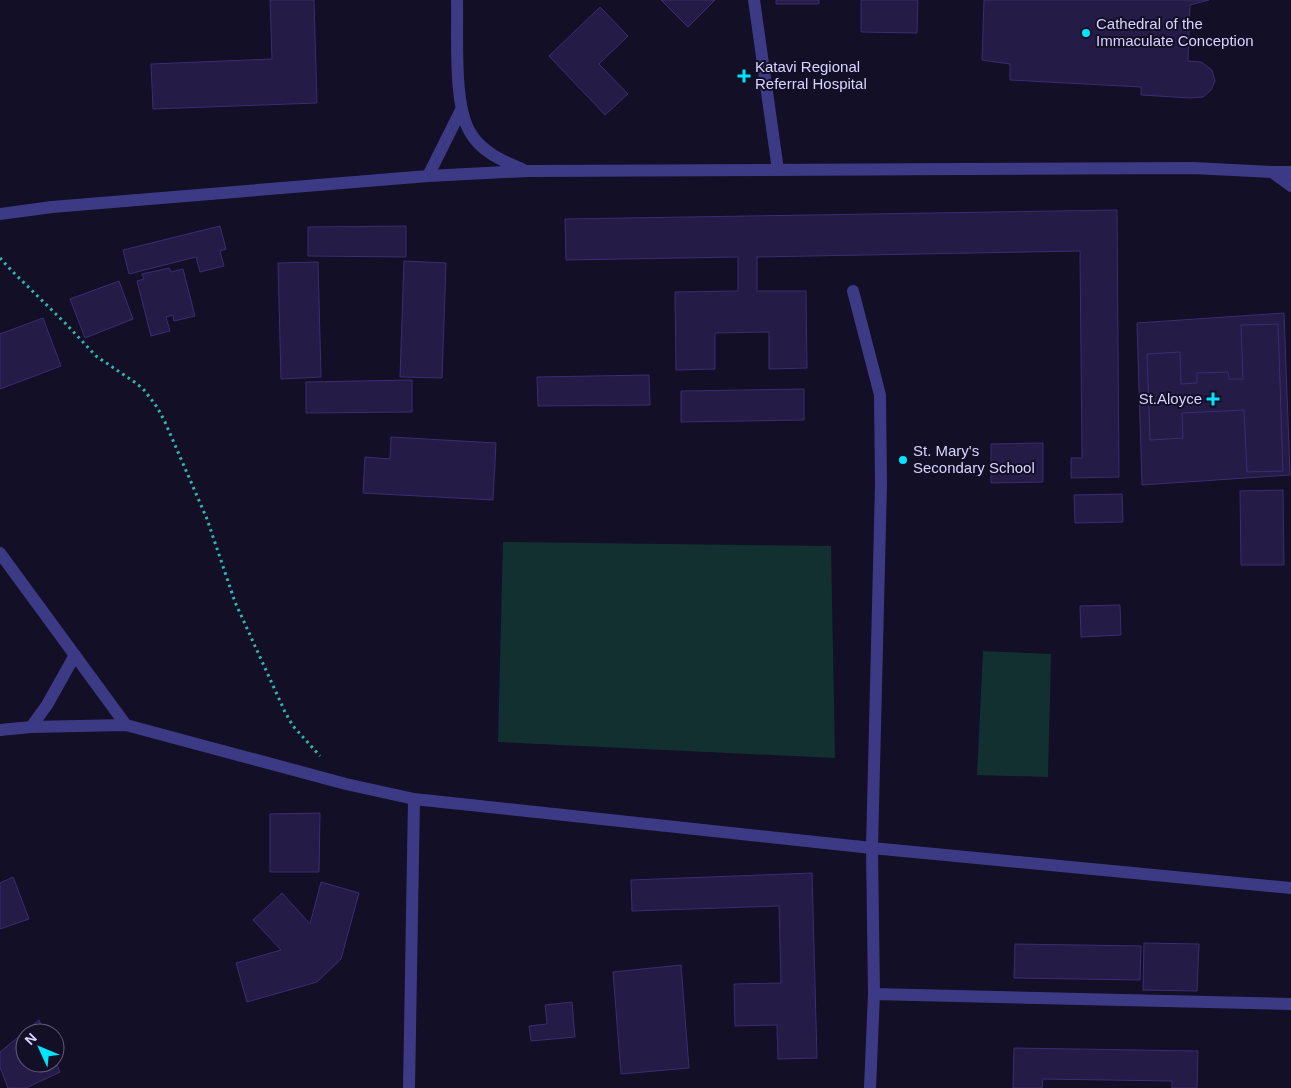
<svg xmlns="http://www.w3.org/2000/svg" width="1291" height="1088" font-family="Helvetica,sans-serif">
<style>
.green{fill:#12302f}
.building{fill:#241b47;stroke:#3b2d73}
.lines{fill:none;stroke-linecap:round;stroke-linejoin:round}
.path{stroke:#2fb8b0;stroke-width:3;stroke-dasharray:2.5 4;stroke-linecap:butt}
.minor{stroke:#3d3a85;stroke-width:12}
.poi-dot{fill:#00e5ff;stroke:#130f26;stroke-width:2}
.labels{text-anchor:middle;stroke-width:4;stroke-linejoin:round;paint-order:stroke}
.poi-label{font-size:15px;fill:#d9d4ff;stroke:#130f26;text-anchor:start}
</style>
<rect width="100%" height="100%" fill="#130f26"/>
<!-- green -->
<path class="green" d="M503,542L831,546L835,758L498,742Z
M983,651L1051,654L1048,777L977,775Z"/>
<!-- building -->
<path class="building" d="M270,0H314L317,103L153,109L151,64L272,59Z
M661,0H715L688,27Z
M776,0H819V4H776Z
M861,0H918L917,33L861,32Z
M984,0H1209L1190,5L1188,61L1201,62L1212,70L1215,81L1211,90L1203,97L1190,98L1141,95V87L1010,80V64L982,60Z
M600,7L628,36L599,64L628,94L605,115L549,56Z
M1117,210L1119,477L1071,478V458H1082L1080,251L757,257V291H806L807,368L769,369V332L715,333V369L676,370L675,292L738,291V257L566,260L565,219Z
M220,226L226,249L220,251L224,266L200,272L196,257L129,274L123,250Z
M406,226V257L308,256V227Z
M404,261L446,263L442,378L400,377Z
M318,262L321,377L281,379L278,263Z
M169,268L171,272L183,269L195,316L174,321L173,315L166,317L170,331L151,336L137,281L144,279L142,274Z
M119,281L133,319L85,338L70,299Z
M1284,313L1290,475L1142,485L1137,323Z
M43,318L61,366L0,389V334Z
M1278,324L1283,471L1247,472L1244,410L1182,413L1183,438L1150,440L1147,354L1180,352L1181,384L1197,383V373L1228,372L1229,379H1243L1241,325Z
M649,375L650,405L538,406L537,377Z
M412,380V412L306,413V382Z
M804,389V420L681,422V391Z
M391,437L496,443L493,500L363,493L365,457L390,459Z
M1043,443V482L991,483V444Z
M1283,490L1284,565H1241L1240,491Z
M1122,494L1123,522L1075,523L1074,495Z
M1120,605L1121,635L1081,637L1080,606Z
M320,813L319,872H270V814Z
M812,873L817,1058L778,1059L777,1025L735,1026L734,984L781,983L779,906L632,911L631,880Z
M13,877L29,919L0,929V883Z
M321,882L359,893L341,959L317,982L247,1002L236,963L281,950L253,920L282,893L310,924Z
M1144,943L1199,944L1197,991L1143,990Z
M1015,944L1141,946L1140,980L1014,978Z
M681,965L689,1068L621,1074L613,972Z
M572,1002L575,1037L531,1041L529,1026L547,1024L545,1005Z
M39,1020L44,1033H25V1063H55V1060L60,1072L26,1088H8L0,1067V1052Z
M1014,1048L1198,1051L1197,1088H1172V1081L1043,1079L1042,1088H1013Z"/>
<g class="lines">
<!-- path -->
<path class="path" d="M0,258L12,271L66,324L96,356L136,383L144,390L157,407L165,422L207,519L235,602L285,712L293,726L320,756"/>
<!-- minor -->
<path class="minor" d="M457,0C458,34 453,104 470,132C481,152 503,161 522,169
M754,0L778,170
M1272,172H1291
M428,176L461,110
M0,214L52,207L428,176L527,171L1193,168L1272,172L1291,186
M853,291L880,395L881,484L872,848L874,994L870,1088
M0,553L126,725
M31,727L47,705L75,655
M0,730L31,727L126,725L346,784L414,799L872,848L1291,888
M874,994L1291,1004
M409,1088L414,799"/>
</g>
<!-- markers -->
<g class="poi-dot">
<circle cx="1086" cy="33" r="5"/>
<path d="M741.5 68.5h5v5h5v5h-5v5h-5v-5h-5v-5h5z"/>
<path d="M1210.5 391.5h5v5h5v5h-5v5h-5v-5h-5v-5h5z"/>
<circle cx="903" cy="460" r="5"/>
</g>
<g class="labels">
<!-- poi labels -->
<g class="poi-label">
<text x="1096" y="29">Cathedral of the<tspan x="1096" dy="17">Immaculate Conception</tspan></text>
<text x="755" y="72">Katavi Regional<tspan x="755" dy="17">Referral Hospital</tspan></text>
<text x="1202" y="404" text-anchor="end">St.Aloyce</text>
<text x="913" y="456">St. Mary's<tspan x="913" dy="17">Secondary School</tspan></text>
</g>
</g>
<!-- north arrow -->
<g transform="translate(40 1048) rotate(314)"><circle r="24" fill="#130f26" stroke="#625e7d"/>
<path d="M0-4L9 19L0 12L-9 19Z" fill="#00e5ff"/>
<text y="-8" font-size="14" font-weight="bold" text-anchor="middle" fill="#d9d4ff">N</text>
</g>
</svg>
